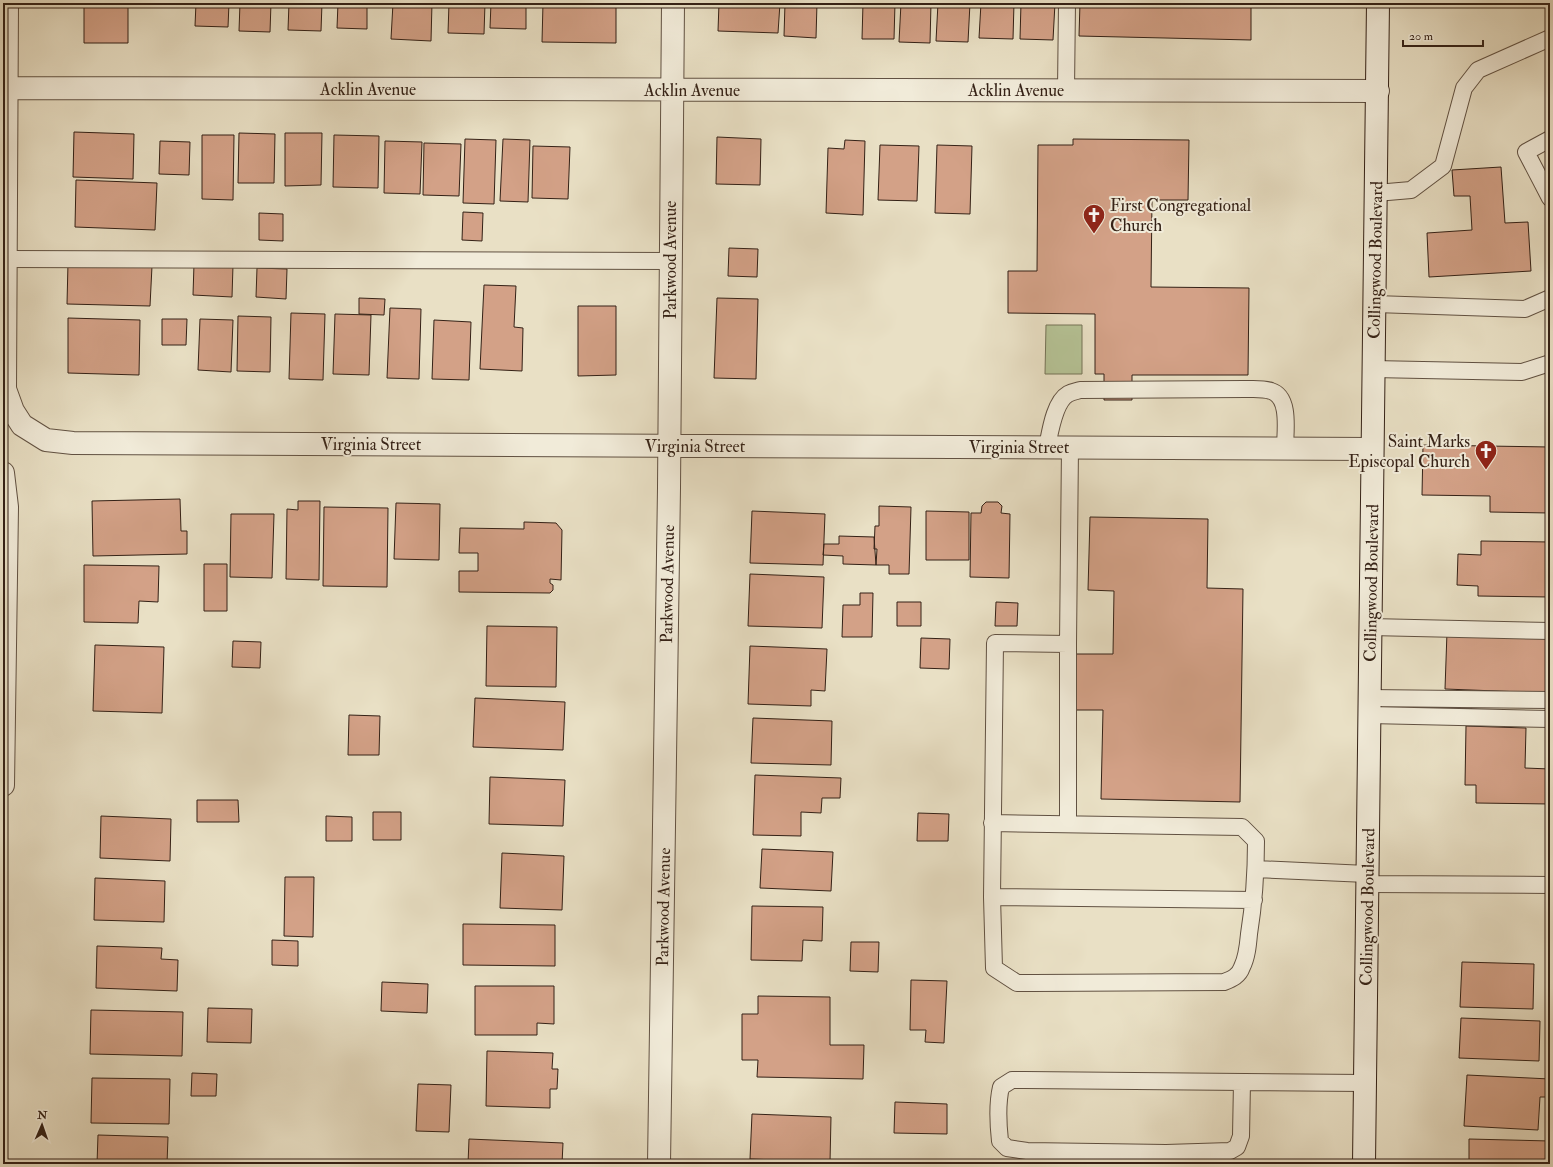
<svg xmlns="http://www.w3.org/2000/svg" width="1553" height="1167" font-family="'IM FELL Double Pica',serif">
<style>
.green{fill:#b5c295;stroke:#747256}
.building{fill:#d3a187;stroke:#342116}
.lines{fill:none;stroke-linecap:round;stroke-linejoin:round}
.service-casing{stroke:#615142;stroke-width:18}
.minor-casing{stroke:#615142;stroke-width:24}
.secondary-casing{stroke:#342116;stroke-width:24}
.service{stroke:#f1ebd9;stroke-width:16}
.minor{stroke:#f1ebd9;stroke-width:22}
.secondary{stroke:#f1ebd9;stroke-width:22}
.labels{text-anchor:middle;stroke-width:4;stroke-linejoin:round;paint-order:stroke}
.street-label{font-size:17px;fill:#342116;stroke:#f1ebd9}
.poi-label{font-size:17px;fill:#342116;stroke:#f1ebd9;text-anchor:start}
</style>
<rect width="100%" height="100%" fill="#e9e0c5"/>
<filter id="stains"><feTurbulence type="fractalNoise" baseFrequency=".005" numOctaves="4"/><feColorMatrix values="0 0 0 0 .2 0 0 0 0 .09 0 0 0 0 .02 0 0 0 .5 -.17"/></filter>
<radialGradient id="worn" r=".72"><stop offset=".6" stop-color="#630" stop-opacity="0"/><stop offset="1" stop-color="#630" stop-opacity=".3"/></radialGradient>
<!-- green -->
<path class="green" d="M1046,325H1082V374H1045Z"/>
<!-- building -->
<path class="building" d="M84,3H128V43H84Z
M196,3H229L228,27L195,26Z
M240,3H271L270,32L239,31Z
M289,3H322L321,31L288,30Z
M338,3H367V29L337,28Z
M393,3H432L431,41L391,39Z
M449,3H485L484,34L448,33Z
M491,3H526V29L490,28Z
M543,3H616V43L542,42Z
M719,3H780L778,33L718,31Z
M785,3H817L816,38L784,36Z
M863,3H895L894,39H862Z
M901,3H931L930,43L899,42Z
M938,3H970L968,42L936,41Z
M981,3H1014L1013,39L979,38Z
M1021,3H1055L1053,40L1020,39Z
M1080,3H1251V40L1079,36Z
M74,132L134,134L133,179L73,177Z
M239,133L275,134L274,183H238Z
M285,133H322L321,185L285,186Z
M202,135H234L233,200L202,199Z
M334,135L379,136L378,188L333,187Z
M717,137L761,139L760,185L716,184Z
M465,139L496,140L494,204L463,203Z
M503,139L530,140L528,202L500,201Z
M1073,139L1189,140L1188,200H1152L1151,287L1249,288L1248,375H1132V400H1104V374H1095V314L1008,313V271H1037L1038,145H1073Z
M845,140L865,141L863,215L826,213L828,148L844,149Z
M160,141L190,142L189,175L159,174Z
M385,141L422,142L420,194L384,193Z
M424,143L461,144L459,196L423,195Z
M880,145L919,146L917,201L878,200Z
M937,145L972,146L970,214L935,213Z
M533,146L570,147L568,199L532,198Z
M1501,167L1505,223L1528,222L1531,271L1429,277L1427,233L1472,230L1470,196H1454L1452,170Z
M76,180L157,183L155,230L75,227Z
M463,212L483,213L482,241L462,240Z
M259,213L283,214V241L259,240Z
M729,248L758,249L757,277L728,276Z
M68,263L152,266L150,306L67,304Z
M194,264L233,265L232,297L193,295Z
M257,268L287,269L286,299L256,297Z
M484,285L516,286L514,327L523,328L522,371L480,369Z
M359,298L385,299L384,315L359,314Z
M717,298L758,299L756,379L714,378Z
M578,306H616V375L578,376Z
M390,308L421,309L419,379L387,378Z
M291,313L325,314L323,380L289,379Z
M335,314L371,315L369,375L333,374Z
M238,316L271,317L270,372L237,371Z
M68,318L140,320L139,375L68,373Z
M162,319H187L186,345H162Z
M200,319L233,320L231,372L198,370Z
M434,320L471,322L469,380L432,379Z
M1423,445L1550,447V513L1490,512V496L1422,495Z
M180,499L181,531H187V554L93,556L92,501Z
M298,501H320L319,580L286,579L287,509L298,510Z
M986,502H998L1002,506L1001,513L1010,514L1009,578L970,577L971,513H981L982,506Z
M396,503L440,504L439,560L394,559Z
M879,506L911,507L909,574H889V565H876L877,549H874L875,526H879Z
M324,507L388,508L387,587L323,586Z
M752,511L825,514L823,565L750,563Z
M926,511L969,512V560H926Z
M231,514H274L272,578L230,577Z
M1090,517L1208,519L1207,588L1243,589L1240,802L1101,799L1103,710H1075V654H1113L1114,591L1088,590Z
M524,522L556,523L562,530L561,580L550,579V583L553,585V590L550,593L459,592V571H478V553H459L460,528L524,529Z
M839,536L874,537L876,565L843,564V556L823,555L824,544H839Z
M1481,541L1550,542V597L1478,596V586L1457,585L1458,554L1481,555Z
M204,564H227V611H204Z
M84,565L159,566L158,602L139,601L138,623L84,622Z
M750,574L824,577L822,628L748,626Z
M860,593H873L872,637H842L843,605H860Z
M897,602H921V626H897Z
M996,602L1018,603L1017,626H995Z
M487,626L557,627L556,687L486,686Z
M1447,632L1550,635L1548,693L1445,689Z
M921,638L950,639L949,669L920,668Z
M233,641L261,642L260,668L232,667Z
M95,645L164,647L162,713L93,711Z
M750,646L827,649L825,691L811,690V706L748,704Z
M475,698L565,702L563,750L473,747Z
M349,715L380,716L379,755H348Z
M753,718L832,721L831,765L751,763Z
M1466,726L1526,728L1525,768L1550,769V804L1476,803V785H1465Z
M755,775L841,778L840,798H822L821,813L801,812V836L753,835Z
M490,777L565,780L563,826L489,824Z
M197,800H238L239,822H197Z
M373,812H401V840H373Z
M918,813L949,814L948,841H917Z
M101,816L171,819L170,861L100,858Z
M326,816L352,817V841H326Z
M762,849L833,852L831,891L760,888Z
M502,853L564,856L562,910L500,908Z
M285,877H314L313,937L284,936Z
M95,878L165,881L164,922L94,920Z
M752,906L823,907L822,941L803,940L802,961L751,960Z
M463,924L555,925V966L463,965Z
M272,940L298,941V966L272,965Z
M851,942H879L878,972L850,971Z
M97,946L162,948L161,959L178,960L177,991L96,988Z
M1462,962L1534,964L1533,1009L1460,1007Z
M911,980L947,981L944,1043L925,1042L926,1030H910Z
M382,982L428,984L427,1013L381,1011Z
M475,986H554V1024L537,1023V1035H475Z
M758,996L830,997V1045H864L863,1079L757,1077L758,1060H742V1014H758Z
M208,1008L252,1009L251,1043L207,1042Z
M91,1010L183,1012L182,1056L90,1054Z
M1461,1018L1540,1021L1539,1061L1459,1058Z
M487,1051L553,1053L552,1069H558L557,1089H550V1108L486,1106Z
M192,1073L217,1074L216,1096H191Z
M1467,1075L1550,1079V1097H1540L1538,1130L1464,1126Z
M92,1078L170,1079L169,1124L91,1123Z
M418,1084L451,1085L449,1132L416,1131Z
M895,1102L947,1104V1134L894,1133Z
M752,1114L831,1117L830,1162L750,1159Z
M98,1135L168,1137L167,1164H97Z
M469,1139L563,1143L562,1164H468Z
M1469,1139L1550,1141V1164H1469Z
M321,1162L345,1163V1164H321Z"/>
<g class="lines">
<!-- service casing -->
<g class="service-casing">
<path id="service" d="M1066,90L1067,3
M1550,139L1526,152L1550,198
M1376,193L1411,190L1443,166L1464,88L1478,70L1550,38
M7,259L670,261
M1375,304L1525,309L1550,298
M1373,369L1522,372L1550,363
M1047,447C1050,433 1054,402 1068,394C1072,392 1077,391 1080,390L1245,389C1253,389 1263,388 1271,391C1291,397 1285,432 1285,449
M1370,627L1550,631
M1068,644V824
M1369,698L1550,700
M1369,715L1550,719
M992,823L1242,827L1256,841C1256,872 1254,903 1249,934C1248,945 1247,957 1242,967C1239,976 1232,979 1224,982L1034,983H1017L994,968L992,897L995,643L1068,644L1070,447
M1256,869L1367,874
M1367,884L1550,885
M992,897L1254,900
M1242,1082L1241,1136L1237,1147L1230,1151L1166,1153L1027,1151L1007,1148L1000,1141C998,1123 997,1104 1001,1087L1012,1080H1025C1138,1081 1251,1082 1365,1083"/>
</g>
<!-- minor casing -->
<g class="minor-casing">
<path id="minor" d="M7,3L5,389L13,411L22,425L46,440L73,443L1372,449
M6,88L1378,91
M3,473L7,507L3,785
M659,1164L669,488L673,3"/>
</g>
<!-- secondary casing -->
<g class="secondary-casing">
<path id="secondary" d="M1364,1164L1378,3"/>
</g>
<!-- service -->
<use href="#service" class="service"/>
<!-- minor -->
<use href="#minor" class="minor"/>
<!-- secondary -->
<use href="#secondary" class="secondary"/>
</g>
<!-- icons -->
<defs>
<g id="church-pin" transform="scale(1.15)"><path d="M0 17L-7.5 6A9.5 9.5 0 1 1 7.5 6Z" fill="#8f2418" stroke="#f1ebd9"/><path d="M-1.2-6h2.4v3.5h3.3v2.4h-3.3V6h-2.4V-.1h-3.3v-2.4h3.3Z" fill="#fff"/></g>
</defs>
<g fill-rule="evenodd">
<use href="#church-pin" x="1094" y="215"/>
<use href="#church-pin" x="1486" y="451"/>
</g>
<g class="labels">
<!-- street labels -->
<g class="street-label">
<text x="368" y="95">Acklin Avenue</text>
<text x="692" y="96">Acklin Avenue</text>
<text x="1016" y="96">Acklin Avenue</text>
<text transform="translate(670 260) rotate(-90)" y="6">Parkwood Avenue</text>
<text transform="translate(1375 260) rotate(-89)" y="6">Collingwood Boulevard</text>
<text x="371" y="450">Virginia Street</text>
<text x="695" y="452">Virginia Street</text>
<text x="1019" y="453">Virginia Street</text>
<text transform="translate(1371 583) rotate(-89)" y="6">Collingwood Boulevard</text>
<text transform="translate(667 584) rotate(-89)" y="6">Parkwood Avenue</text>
<text transform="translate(663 907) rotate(-89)" y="6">Parkwood Avenue</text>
<text transform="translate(1367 907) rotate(-89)" y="6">Collingwood Boulevard</text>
</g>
<!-- poi labels -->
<g class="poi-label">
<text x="1110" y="211">First Congregational<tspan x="1110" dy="20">Church</tspan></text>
<text x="1470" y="447" text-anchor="end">Saint Marks<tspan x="1470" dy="20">Episcopal Church</tspan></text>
</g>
</g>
<!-- margin -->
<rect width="1553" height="1167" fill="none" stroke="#e9e0c5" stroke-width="16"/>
<rect x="4" y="4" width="1545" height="1159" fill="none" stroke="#342116" stroke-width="2"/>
<rect x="8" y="8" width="1537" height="1151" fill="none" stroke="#342116"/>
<!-- north arrow -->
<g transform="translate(42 1125) rotate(2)" stroke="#f1ebd9" stroke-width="3" paint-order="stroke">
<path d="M0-3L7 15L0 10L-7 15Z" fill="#342116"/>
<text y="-6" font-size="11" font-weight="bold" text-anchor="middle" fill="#342116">N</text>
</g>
<!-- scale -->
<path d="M1403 40v6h80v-6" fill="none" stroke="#342116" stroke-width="2"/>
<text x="1409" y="40" font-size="12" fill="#342116" stroke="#f1ebd9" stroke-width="3" paint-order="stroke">20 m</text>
<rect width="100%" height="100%" filter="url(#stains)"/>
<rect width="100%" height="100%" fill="url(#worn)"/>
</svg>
